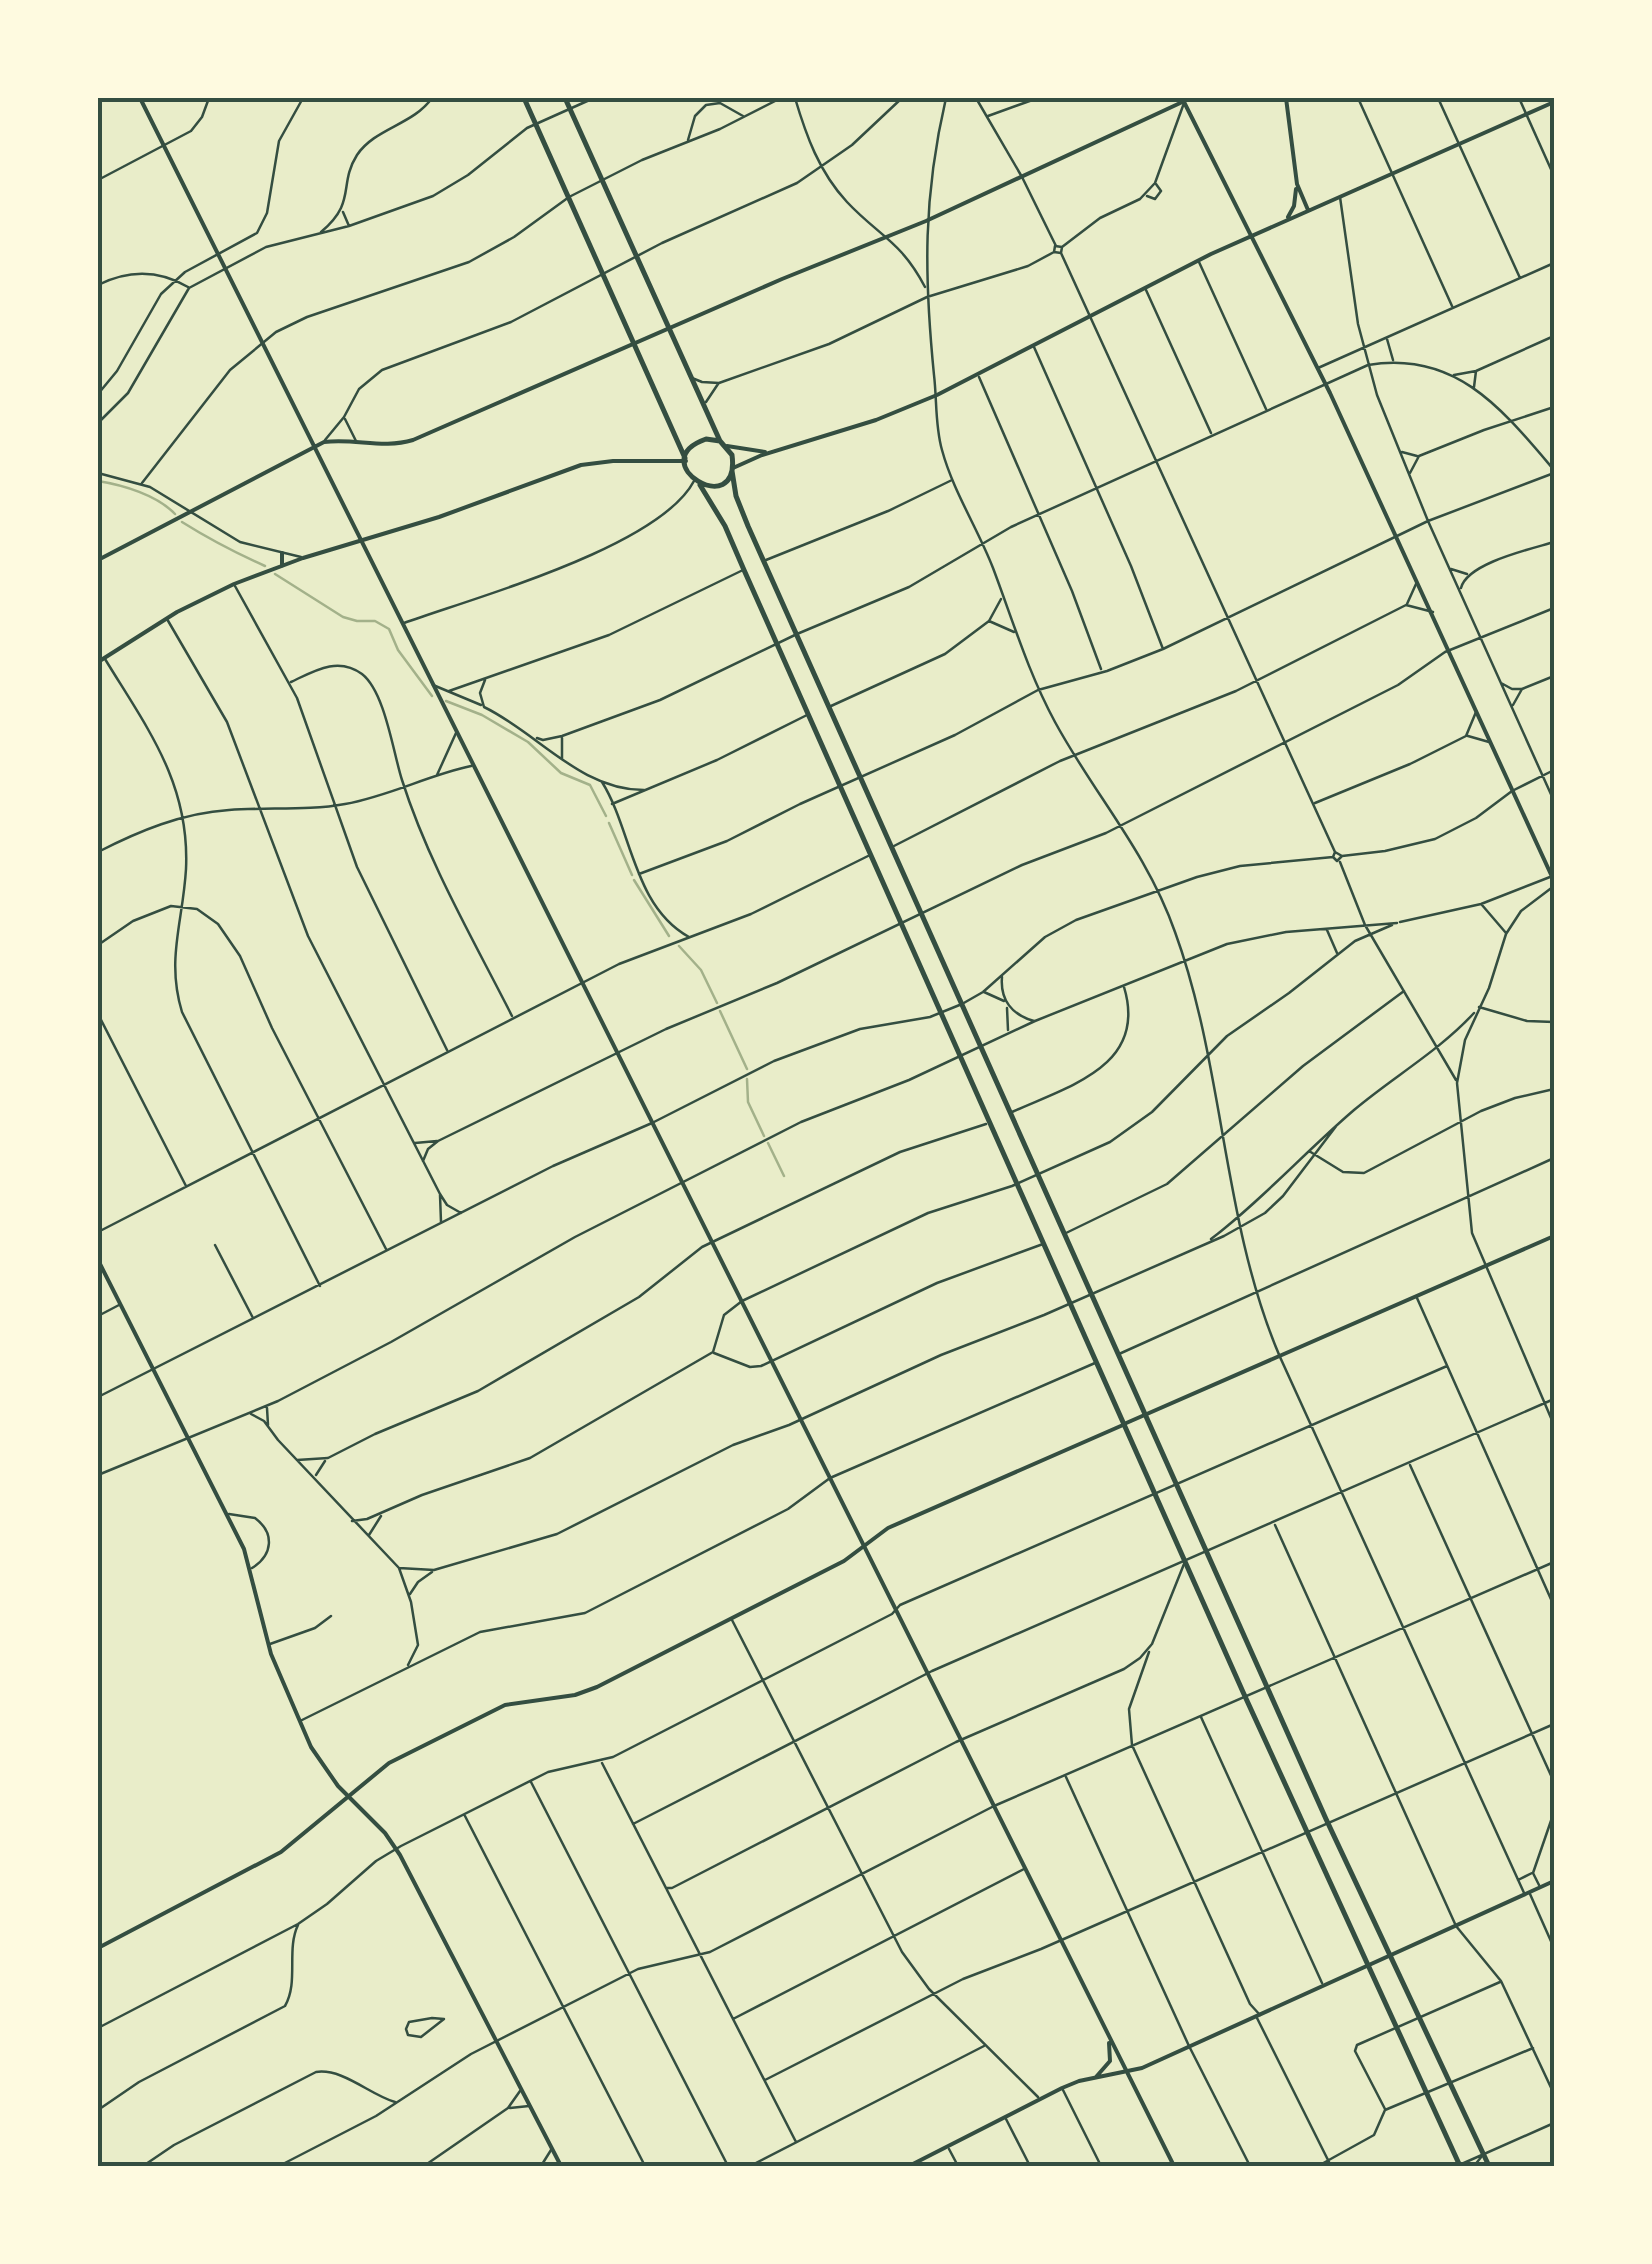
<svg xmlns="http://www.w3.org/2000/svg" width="1652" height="2264" font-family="'Nunito Sans',sans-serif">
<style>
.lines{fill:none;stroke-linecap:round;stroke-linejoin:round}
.stream{stroke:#a3b18a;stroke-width:2.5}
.minor{stroke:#344e41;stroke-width:2.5}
.tertiary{stroke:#344e41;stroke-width:4}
.secondary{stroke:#344e41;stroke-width:4}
.primary{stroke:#344e41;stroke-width:5}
.neatline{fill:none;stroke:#344e41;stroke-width:4}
</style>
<rect width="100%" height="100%" fill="#e9edc9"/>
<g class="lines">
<!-- stream -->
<path class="stream" d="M98,481C123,485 157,495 175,514
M182,522C209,539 236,553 265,566
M275,574L343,617L357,621H375L389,629L398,650L432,696
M446,701L482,715L528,742L561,773L590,785L606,816
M609,823L632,875
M634,880L669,936
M679,946L701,970L717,1003
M720,1011L747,1069
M747,1079L748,1102L764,1136
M768,1143L784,1176"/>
<!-- minor -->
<path class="minor" d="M795,98C806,135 819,172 847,202C879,236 901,241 925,287
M946,98C923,197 924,274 934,375C937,400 935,426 942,450C953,491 978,529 993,568C1013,621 1028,672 1055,722C1094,794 1147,852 1175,932C1225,1069 1222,1222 1280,1357L1525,1895
M976,98L1022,177L1056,246
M1358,98L1452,306
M1438,98L1520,278
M1519,98L1554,176
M988,116L1038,98
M688,140L695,116L706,105L720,103L743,116
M98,180L191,131L202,117L209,98
M1147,196L1155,199L1161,191L1156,184
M1340,197L1358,324L1377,395L1428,521L1554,801
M343,212L349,226
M321,232C357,202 338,185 357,155C375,128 413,125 432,98
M1055,246L1062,247L1061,253L1054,252Z
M1062,247L1100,218L1140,199L1155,183L1184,103
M1061,253L1335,852
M1199,262L1266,409
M98,285C128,270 159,270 188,287
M1146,290L1211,433
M1387,339L1393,360
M1034,347L1131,566L1163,649
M1318,368L1554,263
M1454,375L1476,371L1554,336
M979,377L1072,591L1101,669
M692,378L702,382L719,383L829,344L927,297L1028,266L1054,252
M1474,387L1476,371
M98,394L117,371L161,294L185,272L257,233L267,213L279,141L303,98
M706,402L718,384
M345,419L356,441
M98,423L128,393L189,288L266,247L349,226L433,196L468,175L527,128L594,98
M325,440L344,417L359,389L382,370L511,322L662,243L797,183L852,145L902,98
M1402,452L1417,456
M98,473L150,487L240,542L301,557
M1410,473L1419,456L1484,430L1554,407
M142,483L230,370L276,332L307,317L469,262L514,237L569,197L642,160L720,129L781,98
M766,560L888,511L952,480
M1451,569L1467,574
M235,586L297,698L357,867L447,1050
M1461,588C1467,563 1531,549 1554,542
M1407,604L1416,584
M167,619L227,722L308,936L440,1194L447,1205L461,1213
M989,621L1001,599
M404,623C476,597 659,547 694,481
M105,659C147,728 190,783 186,869C183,922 166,959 182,1012L320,1286
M485,680L480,693L484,707C538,733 580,790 644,790
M291,682C314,671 338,656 362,674C385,692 393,752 402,780C428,862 473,939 512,1016
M1501,683L1512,689H1521
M433,685L481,705
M449,691L609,635L743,570
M1513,705L1522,689L1554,676
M831,706L945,654L989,621L1014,632
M1468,736L1489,742
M537,738L543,740L562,736L660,700L797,634L909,587L1011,527L1368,365C1456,350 1503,410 1554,470
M562,759V738
M437,775L456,733
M602,782C632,830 633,906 689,937
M1315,803L1410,764L1466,736L1476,712
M612,804L717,760L807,715
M892,847L1060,761L1236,691L1406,605L1433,612
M98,852C139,831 182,813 229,810C268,807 308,811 345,804C390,796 428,775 471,766
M1342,856L1337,861L1333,857L1335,852L1342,856L1385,851L1435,839L1476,818L1512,791L1554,770
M1340,862L1365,925L1456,1080
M639,874L727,841L800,804L955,735L1038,690L1107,671L1163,649L1428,521L1554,473
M1554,886L1521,911L1506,934L1489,988L1465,1040L1457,1083L1472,1233L1554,1425
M1482,905L1506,933
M1400,922L1481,904L1550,877
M1327,930L1337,953
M98,945L133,921L171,906L197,909L218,924L240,956L272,1028L386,1249
M1002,977C1000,1000 1012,1015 1034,1021
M984,992L1004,1001
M1479,1007L1527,1021L1554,1022
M1007,1008L1008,1030
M98,1014L186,1186
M1012,1112C1069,1086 1148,1066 1124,987
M415,1143L437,1141
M1309,1151L1343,1172L1364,1173L1481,1111L1515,1098L1554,1089
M423,1161L428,1149L438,1141L666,1029L777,983L1022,865L1106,833L1398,685L1445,652L1554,608
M440,1195L441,1222
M98,1232L619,964L751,914L868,856
M1066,1233L1167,1184L1303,1066L1404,991
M1211,1239C1262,1200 1305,1152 1354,1110C1393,1077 1439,1051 1474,1013
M215,1245L253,1318
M1417,1298L1554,1606
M98,1316L119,1305
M714,1353L750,1367L761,1366L937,1283L1043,1244
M1119,1354L1554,1158
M98,1397L553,1166L652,1123L774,1061L860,1029L930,1017L962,1004L983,992L1045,937L1076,920L1197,877L1240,866L1333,857
M267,1408L268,1425
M251,1414L264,1421L278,1440L399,1568L411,1602L418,1645L408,1665
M297,1460L328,1458L375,1434L478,1391L639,1297L702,1247L900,1152L986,1124
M1410,1465L1554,1782
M98,1475L278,1401L391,1342L575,1237L801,1122L909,1080L1035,1021L1227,944L1286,932L1397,923
M316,1475L325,1461
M229,1514L255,1518C275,1533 273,1555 252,1568
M352,1521L367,1519L422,1495L530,1458L713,1352L724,1315L742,1301L928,1213L1012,1186L1110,1142L1152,1112L1227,1036L1289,993L1355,941L1392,925
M1275,1525L1456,1926L1501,1981L1554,2094
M369,1535L381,1516
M399,1568L434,1570L557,1534L733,1445L789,1425L941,1355L1044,1315L1224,1236L1265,1213L1283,1196L1337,1125
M410,1594L418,1582L432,1572
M732,1620L902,1952L929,1989L1038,2097
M270,1644L315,1628L331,1616
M1152,1644L1184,1564
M1149,1652L1129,1709L1132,1745L1250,2004L1260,2015
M1201,1717L1322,1983
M300,1721L480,1632L585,1613L788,1509L830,1478L1095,1363
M602,1763L796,2142
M1066,1777L1189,2046L1250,2166
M531,1782L728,2166
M465,1816L645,2166
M633,1824L932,1671L1554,1399
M1518,1880L1532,1873
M1539,1885L1533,1873L1554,1812
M666,1888H672L956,1742L1124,1669L1140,1658L1152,1644
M1530,1894L1554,1948
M432,2018L444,2019L421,2037L408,2035L406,2029L409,2022Z
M1257,2018L1331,2166
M733,2019L1024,1869
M98,2028L298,1924L327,1904L376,1861L401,1846L548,1772L613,1757L892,1614L900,1605L1447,1366
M765,2080L963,1979L1041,1949L1554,1724
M1063,2090L1101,2166
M510,2108L529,2106
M1385,2109L1355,2051L1357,2045L1500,1982
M98,2110L139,2082L285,2006C299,1982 286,1950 298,1925
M1006,2119L1030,2166
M949,2149L958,2166
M143,2166L174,2145L316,2072C343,2068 370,2095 395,2102
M279,2166L376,2116L471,2054L638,1969L710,1952L994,1806L1554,1562
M424,2166L508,2108L520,2091
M541,2166L551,2150
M542,2166L558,2165
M750,2166L984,2046
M1318,2166L1374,2135L1385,2110L1533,2048
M1457,2166L1554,2123
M1474,2166L1482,2156"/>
<!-- tertiary -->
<path class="tertiary" d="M282,566V553
M98,662L177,612L234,584L303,558L439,517L581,465L613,461H686
M98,1260L244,1549L271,1654L311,1747L338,1786L385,1833L400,1855L561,2166
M98,1948L281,1852L389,1763L505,1705L575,1695L597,1687L844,1561L888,1528L1123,1425"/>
<!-- secondary -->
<path class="secondary" d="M140,98L1174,2166
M1182,98L1330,393L1554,881
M1286,98L1297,184L1308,210
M1288,217L1294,206L1296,189
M727,446L765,452
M733,468L762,455L876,420L937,395L1211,254L1554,102
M98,560L324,442C355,438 383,449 413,440L782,279L926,221L1191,98
M1124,1424L1554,1236
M1096,2077L1110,2061L1109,2043
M909,2166L1062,2088L1079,2081L1142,2068L1554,1881"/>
<!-- primary -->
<path class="primary" d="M524,98L685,458
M565,98L720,441L732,455C741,523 641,462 706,439L720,441
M732,471L736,496L748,526L1326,1819L1489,2166
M700,485L725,526L744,570L1243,1692L1460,2166"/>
</g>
<!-- border -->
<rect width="1652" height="2264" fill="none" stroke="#fefae0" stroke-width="200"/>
<rect x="100" y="100" width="1452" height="2064" class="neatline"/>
</svg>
